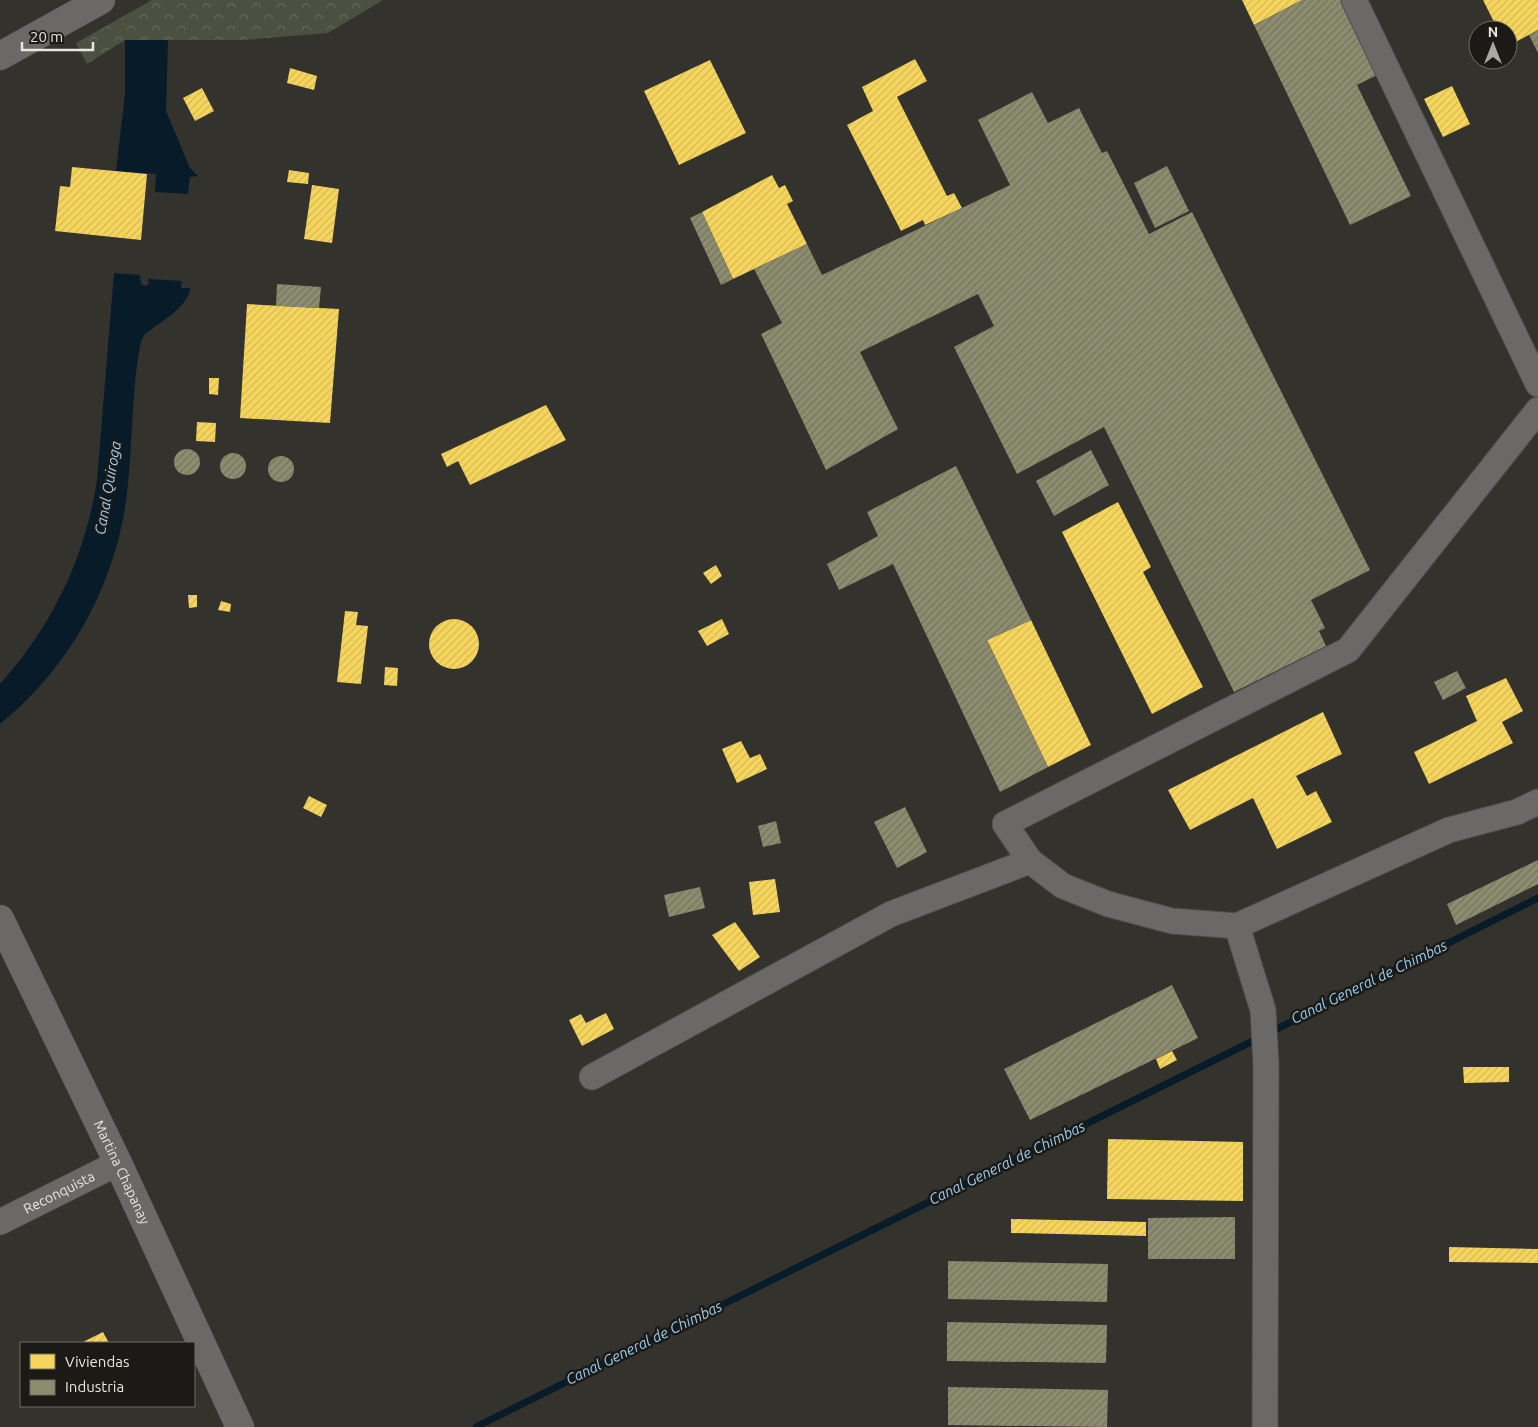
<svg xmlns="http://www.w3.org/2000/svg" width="1538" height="1427" font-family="Ubuntu,sans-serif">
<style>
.park{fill:url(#park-crowns)}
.water{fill:#071c28}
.homes{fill:url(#homes-hatch)}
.industry{fill:url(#industry-hatch)}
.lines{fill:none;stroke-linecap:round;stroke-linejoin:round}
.stream{stroke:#071c28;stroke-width:7}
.minor-casing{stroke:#4f4e4b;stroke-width:27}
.major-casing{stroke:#4f4e4b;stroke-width:29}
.minor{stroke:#6a6968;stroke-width:25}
.major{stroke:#6a6968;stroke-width:28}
.labels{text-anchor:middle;stroke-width:5;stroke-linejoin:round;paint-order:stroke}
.street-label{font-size:14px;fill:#e8e7e1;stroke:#1b1a17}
.water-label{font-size:15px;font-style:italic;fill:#9bcdee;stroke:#1b1a17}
</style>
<defs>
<pattern id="park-crowns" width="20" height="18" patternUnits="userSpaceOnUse" patternTransform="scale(1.25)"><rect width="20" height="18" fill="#4b5040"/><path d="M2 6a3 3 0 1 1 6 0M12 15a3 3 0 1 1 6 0" fill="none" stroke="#65695b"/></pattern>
<pattern id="homes-hatch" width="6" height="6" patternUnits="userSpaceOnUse" patternTransform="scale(1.25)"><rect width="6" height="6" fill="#f6d55c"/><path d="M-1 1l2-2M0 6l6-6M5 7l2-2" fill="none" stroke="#d3b857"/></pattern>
<pattern id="industry-hatch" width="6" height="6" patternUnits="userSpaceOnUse" patternTransform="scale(1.25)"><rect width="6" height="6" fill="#8c8c6e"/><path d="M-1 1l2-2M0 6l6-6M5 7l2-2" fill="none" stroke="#74735f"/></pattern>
</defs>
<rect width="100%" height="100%" fill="#33322d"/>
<!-- park -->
<path class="park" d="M152,0H383L328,33L243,40H125L87,64L76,43Z"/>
<!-- water -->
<path class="water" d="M125,40H168L166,111L190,168L198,176L190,177L188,194L155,192L156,174L116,171L125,94Z
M114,273L140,275L141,284L145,286L149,284L148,279L182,281L181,288H190C189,307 159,323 145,334L141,341C131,390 133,443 127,493C117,582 70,668 0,724V684C52,626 85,558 97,480Z"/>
<!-- homes -->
<path class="homes" d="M1242,0H1302L1254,25Z
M1483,0H1538V30L1508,46V30H1498Z
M915,59L927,81L897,97L947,196L954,193L962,208L925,225L923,220L901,231L847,125L873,111L862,87Z
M710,60L746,133L679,165L644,91Z
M290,68L317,76L314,90L287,83Z
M1452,86L1470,124L1443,137L1424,99Z
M202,88L214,111L195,121L183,98Z
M72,167L147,174L141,240L55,231L60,186L70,187Z
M289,170L309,173L308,184L287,182Z
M772,175L779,188L785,185L793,201L787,204L807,244L733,279L702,212Z
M312,185L339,189L332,243L304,239Z
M247,304L339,309L330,423L240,418Z
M209,378H219L218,395L209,394Z
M546,405L566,440L470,485L458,461L447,467L441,454Z
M197,422L216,423L215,442L196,441Z
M1118,502L1151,567L1143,572L1203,687L1152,714L1062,532Z
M716,565L722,576L711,584L703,573Z
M188,595H197V607L189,608Z
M221,601L231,604L230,612L218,610Z
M345,611L358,612L356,625L368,626L361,684L337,682Z
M722,619L729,634L707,646L698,631Z
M429 644a25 25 0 1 1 50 0a25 25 0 1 1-50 0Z
M1031,620L1091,745L1048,767L987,640Z
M385,667L398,668L397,686L384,685Z
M1506,678L1523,711L1502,722L1513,743L1429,784L1414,752L1477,721L1466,696Z
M1323,712L1342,754L1296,776L1307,796L1316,791L1332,822L1277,849L1253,798L1190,830L1168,790Z
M741,741L750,758L760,754L767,769L737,783L722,749Z
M309,796L327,805L321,817L303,808Z
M775,879L780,912L753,915L749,882Z
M735,922L760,957L739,971L712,935Z
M606,1013L614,1029L582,1046L569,1020L581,1014L586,1023Z
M1172,1051L1177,1060L1160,1069L1156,1059Z
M1463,1067H1509V1082L1464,1083Z
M1108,1139L1243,1142V1201L1107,1199Z
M1011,1219L1146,1222V1236L1011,1233Z
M1449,1247L1538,1249V1263L1449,1262Z
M103,1332L109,1343H81Z"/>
<!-- industry -->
<path class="industry" d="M1302,0H1341L1379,74L1357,85L1411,196L1350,225L1254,25Z
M1538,30V53L1529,35Z
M1032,92L1048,123L1079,108L1102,153L1107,151L1149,234L1192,212L1370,570L1311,600L1325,628L1319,631L1326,646L1234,692L1104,427L1017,474L954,347L994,326L978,294L860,352L898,429L826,470L761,334L782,323L754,269L807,244L822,275L1010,185L978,120Z
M1167,166L1189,211L1155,228L1134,183Z
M702,212L733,279L721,285L690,218Z
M277,284L321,287L319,308L276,306Z
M174 462a13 13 0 1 1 26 0a13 13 0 1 1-26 0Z
M1091,450L1109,485L1054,516L1036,481Z
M220 466a13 13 0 1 1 26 0a13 13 0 1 1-26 0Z
M268 469a13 13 0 1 1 26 0a13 13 0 1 1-26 0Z
M956,466L1031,620L987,640L1048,767L1000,792L893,564L839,590L827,564L878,536L867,512Z
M1457,671L1466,688L1443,700L1434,682Z
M905,807L927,852L897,868L874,822Z
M776,821L781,843L763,847L758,826Z
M1538,860V884L1456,925L1447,904Z
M700,887L705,908L669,917L664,895Z
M1172,985L1198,1038L1030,1120L1004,1069Z
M1235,1217V1259H1148V1218Z
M948,1261L1108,1264L1107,1302L948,1299Z
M947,1322L1107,1325L1106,1363L947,1361Z
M948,1387L1108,1390L1107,1427L948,1425Z"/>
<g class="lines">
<!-- stream -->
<path class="stream" d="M1269,1033L1538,898
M476,1427L1259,1038"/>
<!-- minor casing -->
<g class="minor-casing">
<g id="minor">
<path d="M1354,0L1538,384"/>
<path d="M1538,410L1348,650L1005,824L1030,861L1063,886L1108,904L1172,921L1237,926L1449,830L1517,812L1538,802"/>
<path d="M1237,926L1263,1010L1266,1064L1265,1427"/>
<path d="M592,1077L891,914L1030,861"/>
<path id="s1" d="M0,1222L118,1163"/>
</g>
</g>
<!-- major casing -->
<g class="major-casing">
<g id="major">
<path d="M0,56L101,0"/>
<path id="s2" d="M0,919L118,1163L240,1427"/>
</g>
</g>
<!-- minor -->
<use href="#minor" class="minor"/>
<!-- major -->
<use href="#major" class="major"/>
</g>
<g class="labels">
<!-- street labels -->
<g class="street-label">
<text dy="5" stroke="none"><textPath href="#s2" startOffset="281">Martina Chapanay</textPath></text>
<text dy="5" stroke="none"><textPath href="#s1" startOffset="66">Reconquista</textPath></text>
</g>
<!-- water labels -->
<g class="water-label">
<text transform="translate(108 488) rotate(-80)" y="5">Canal Quiroga</text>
<text transform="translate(1369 982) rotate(-26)" y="5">Canal General de Chimbas</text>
<text transform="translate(1007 1163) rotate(-26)" y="5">Canal General de Chimbas</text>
<text transform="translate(644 1343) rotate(-26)" y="5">Canal General de Chimbas</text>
</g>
</g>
<!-- legend -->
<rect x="20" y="1342" width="175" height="65" fill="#1b1a17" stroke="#6d6c68"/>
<rect x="30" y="1354" width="25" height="15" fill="#f6d55c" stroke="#6d6c68"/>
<text x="65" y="1367" font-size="15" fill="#e8e7e1">Viviendas</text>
<rect x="30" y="1380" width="25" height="15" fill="#8c8c6e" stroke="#6d6c68"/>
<text x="65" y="1392" font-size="15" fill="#e8e7e1">Industria</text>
<!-- north arrow -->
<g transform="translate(1493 45)"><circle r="24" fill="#1b1a17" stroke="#6d6c68"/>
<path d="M0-4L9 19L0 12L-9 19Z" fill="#a9a8a2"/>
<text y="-8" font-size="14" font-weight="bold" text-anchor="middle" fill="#e8e7e1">N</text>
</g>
<!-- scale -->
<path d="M22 42v8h71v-8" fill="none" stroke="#e8e7e1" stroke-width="2.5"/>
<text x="30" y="42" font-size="15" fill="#e8e7e1" stroke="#1b1a17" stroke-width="4" paint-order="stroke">20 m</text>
</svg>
